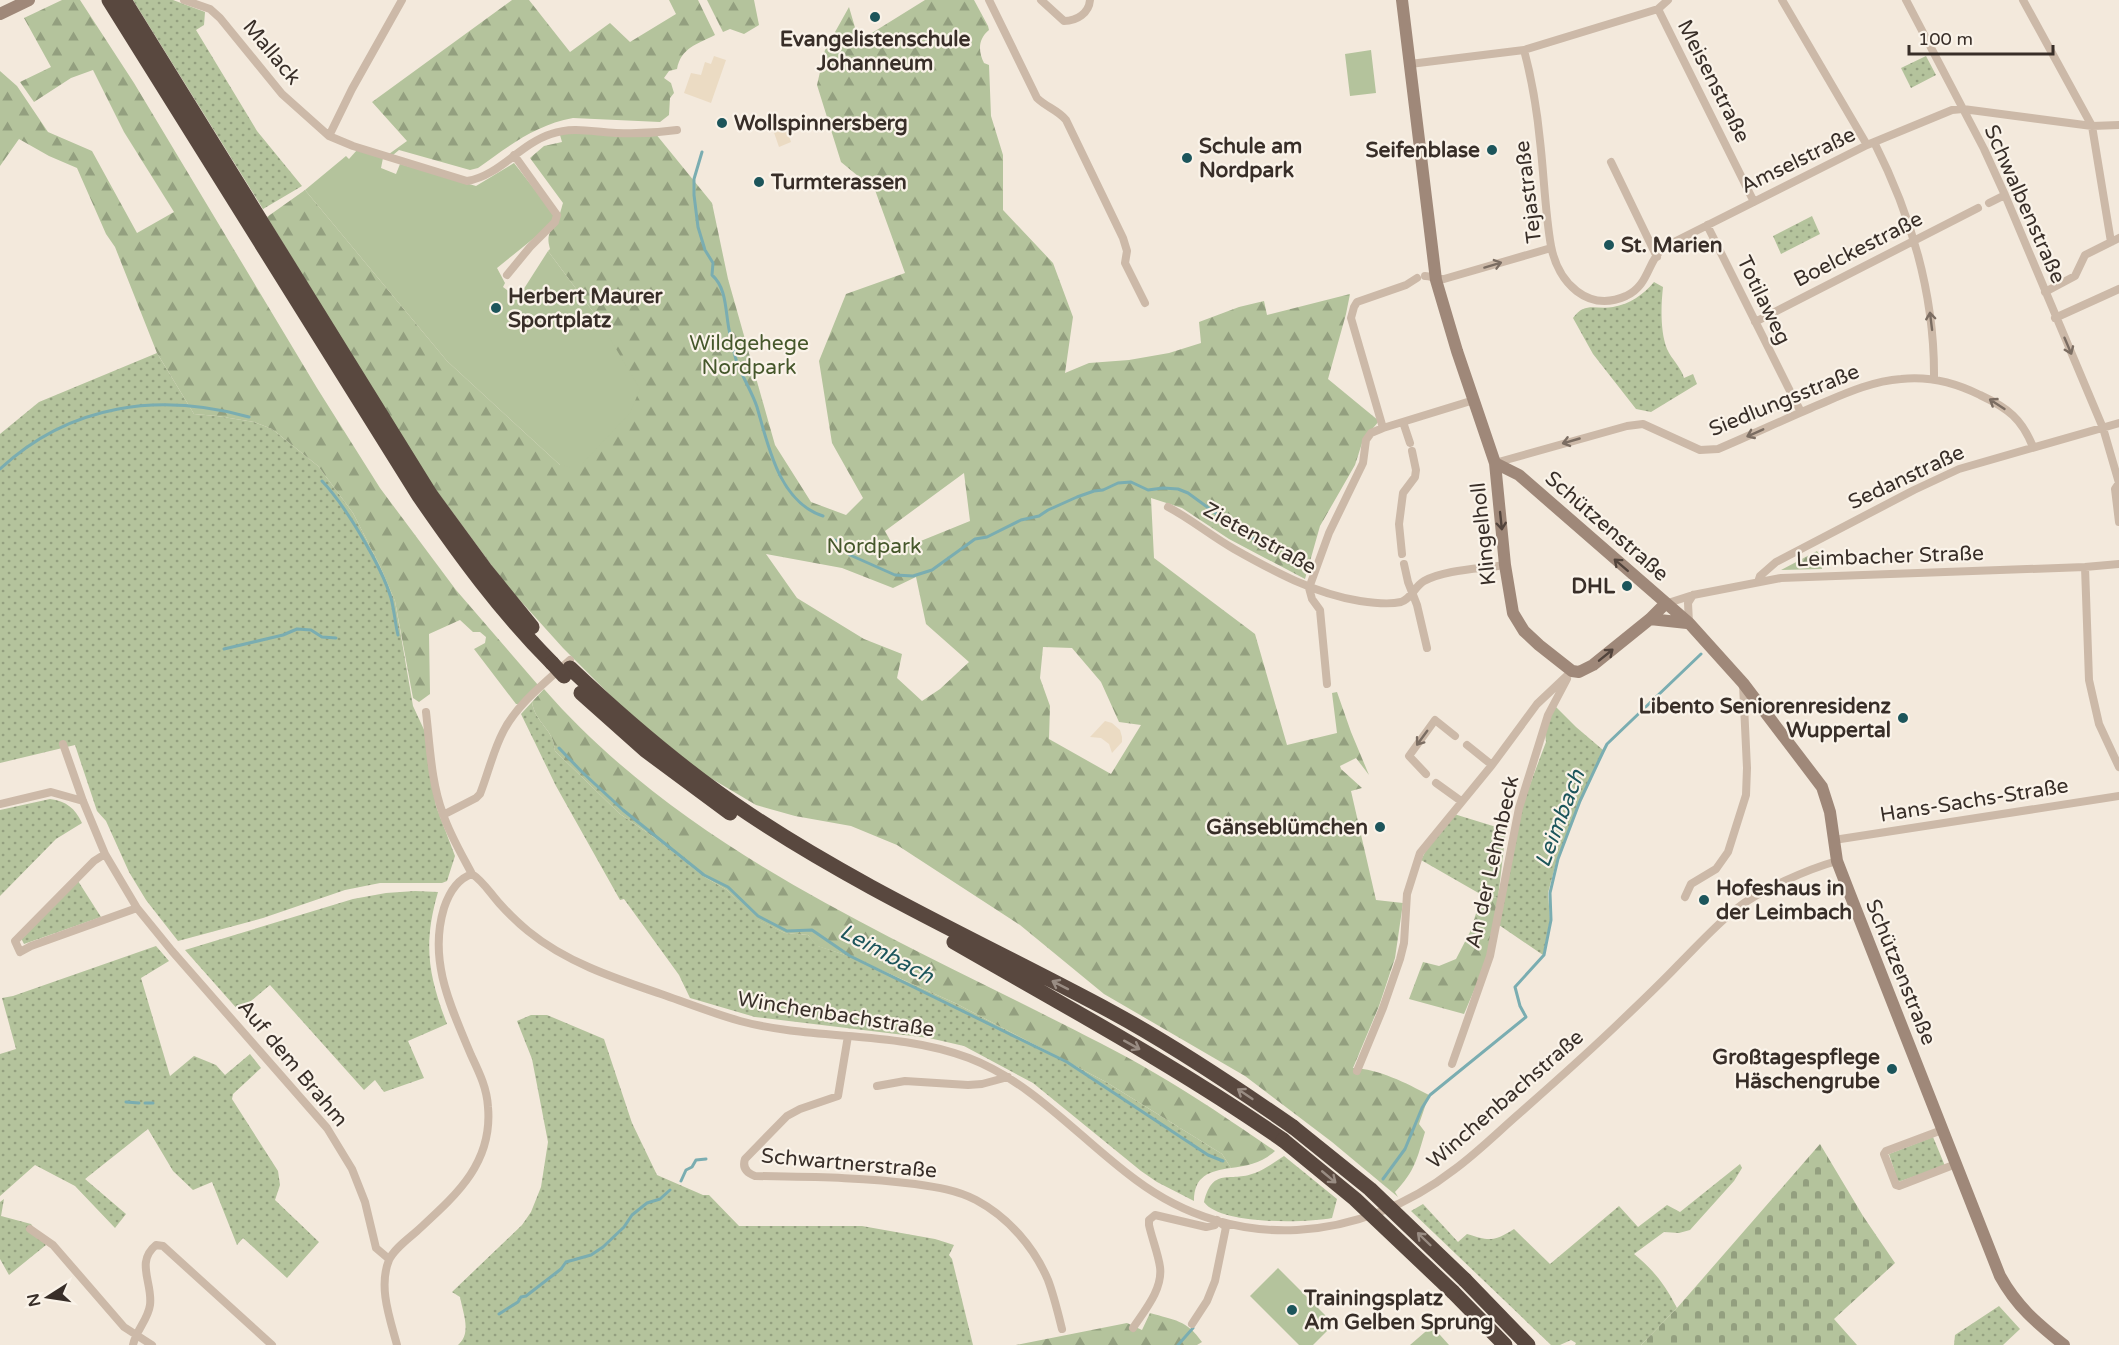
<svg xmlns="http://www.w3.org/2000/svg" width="2119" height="1345" font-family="'Varela Round',sans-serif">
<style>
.green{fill:url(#green-dots)}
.forest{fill:url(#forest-firs);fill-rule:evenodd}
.cemetery{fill:url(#cemetery-stones)}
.pitch{fill:#b4c39c}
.plaza{fill:#ebdbc3}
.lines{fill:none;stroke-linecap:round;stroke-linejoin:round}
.stream{stroke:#7aadb1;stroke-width:3}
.street{stroke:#ccb9a8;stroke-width:8}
.secondary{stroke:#9f8879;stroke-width:12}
.highway{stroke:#59483f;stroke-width:15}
.highway-bridge{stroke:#59483f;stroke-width:15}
.oneway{stroke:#7b6d62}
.oneway2{stroke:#52443c}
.oneway3{stroke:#998c83}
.poi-dot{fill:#1c555b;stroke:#faf3e9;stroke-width:2}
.labels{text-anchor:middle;stroke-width:4.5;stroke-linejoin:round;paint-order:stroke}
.poi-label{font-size:21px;font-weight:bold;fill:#382e28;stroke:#faf3e9;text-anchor:start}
.street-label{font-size:21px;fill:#382e28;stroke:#faf3e9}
.park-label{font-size:21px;fill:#45572b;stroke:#faf3e9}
.water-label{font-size:22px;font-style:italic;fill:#1c555b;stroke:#faf3e9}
</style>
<defs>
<pattern id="green-dots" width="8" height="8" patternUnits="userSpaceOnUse" patternTransform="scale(1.5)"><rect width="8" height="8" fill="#b4c39c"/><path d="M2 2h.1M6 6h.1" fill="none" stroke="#939f7f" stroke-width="1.8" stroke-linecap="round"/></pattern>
<pattern id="forest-firs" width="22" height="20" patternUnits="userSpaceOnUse" patternTransform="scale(1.5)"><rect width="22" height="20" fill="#b4c39c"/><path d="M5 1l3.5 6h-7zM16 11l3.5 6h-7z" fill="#939f7f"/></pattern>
<pattern id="cemetery-stones" width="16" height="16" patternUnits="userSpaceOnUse" patternTransform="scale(1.5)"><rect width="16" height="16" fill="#b4c39c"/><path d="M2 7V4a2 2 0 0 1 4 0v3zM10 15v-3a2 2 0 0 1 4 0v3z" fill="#939f7f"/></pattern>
</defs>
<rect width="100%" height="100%" fill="#f3e9dc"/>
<!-- green -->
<path class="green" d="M133,0H173L205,12L204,25L196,30L257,131L302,186L263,209Z
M1926,56L1936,75L1911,88L1901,68Z
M1812,216L1820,234L1781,254L1773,236Z
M1654,282L1663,287C1661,306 1660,331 1667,349C1672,360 1681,367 1684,378L1693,374L1697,384L1651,412L1636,409L1593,354L1573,318C1585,301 1596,310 1613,307C1630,304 1643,295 1654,282Z
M157,353L194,414L217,416L254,422L272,429L318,466L353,513L380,566L395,601L413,706L426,734L436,806L455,856L447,881L442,883H380L345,890L263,918L178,941L146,900L129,872L106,821L97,811L75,745L0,763V434L39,402Z
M532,702C535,723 554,729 555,751L620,814L658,840L703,876L727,890L757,919L785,933L808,935L818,946L852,957L955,1003L1106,1082L1222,1154L1231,1168C1209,1171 1194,1176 1194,1201L1157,1182L1141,1171L1033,1083L964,1046L929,1038L755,1017L690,998L679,975L624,899L620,900L556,786L521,714Z
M1554,705L1576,727L1603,750L1579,802L1557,859L1548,893L1550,920L1543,955L1499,925L1520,811L1546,742L1545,732Z
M50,799C66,801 75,808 82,823L56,839L0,896V810Z
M1454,814L1506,830L1498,898L1482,895L1421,860L1429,845Z
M78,881L101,917L24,944L21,938Z
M415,891L438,892C423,944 428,974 447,1024L408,1041L424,1078L384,1092L375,1080L364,1090L270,985L239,1011L185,950L353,899L386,893Z
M156,946L169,961L141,978L170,1076L194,1056L216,1065L225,1075L250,1054L261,1068L233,1094L232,1099L278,1171L280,1185L275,1200L319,1242L287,1278L243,1238L237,1245L212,1182L193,1190L173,1171L148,1129L85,1179L126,1214L115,1228L75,1186L35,1165L0,1196V1054L16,1049L2,998L13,996Z
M531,1015H547L604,1039L632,1123L657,1175L703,1195H709L739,1226H862L935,1239L954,1245L949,1255L952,1259L973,1345H458C472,1333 463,1313 460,1297L452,1292L522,1225L531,1212L541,1187L548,1142L532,1059L517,1021Z
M1933,1137L1945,1166L1898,1182L1889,1154Z
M1284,1156L1337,1199L1332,1218C1306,1223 1220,1225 1204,1202C1213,1166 1229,1183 1255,1173C1265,1169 1275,1162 1284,1156Z
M1740,1164L1742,1168L1734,1181L1690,1230L1679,1233L1664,1232L1634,1254C1654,1270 1665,1285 1677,1308L1641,1345H1575L1576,1343L1571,1340L1560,1345H1551L1411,1211L1423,1204L1458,1242L1467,1234C1489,1241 1494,1242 1514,1229L1550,1264L1619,1206L1638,1227L1667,1205L1680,1212Z
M4,1199L1,1216L31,1224L46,1245L9,1275L0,1259V1202Z
M1999,1306L2020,1329L2003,1345H1954L1955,1335Z"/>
<!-- forest -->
<path class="forest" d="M62,0H80L134,83L317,388L380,488L456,590L538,685L521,704H516L474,649L485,643L486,637L480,632H473L460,620L429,634L430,694L419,702L413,698L395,601L380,566L353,513L318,466L272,429L254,422L217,416L194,414L157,353L115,247L106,234L77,168L49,156L19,139L0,166V71L17,86L48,132L92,151L137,233L174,212L124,132L93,70L71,78L34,102L20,82L51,67L24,18Z
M512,0H529L570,52L610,23L630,42L676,14L669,0H698L715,35C697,44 681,48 677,69L669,71L664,78L671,83L674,93L670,98L669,115L660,122L573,118C535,125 509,146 478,168L470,170L399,150L393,155L389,154L407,141L372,102Z
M707,0H754L759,25L744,34L730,29L723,32Z
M925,0H974L988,26L989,30C978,39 978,51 984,63L989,65L991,116L1003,155V210L1053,263L1073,317L1065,373L1089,363L1129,360L1169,353L1201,343L1199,322L1239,307L1264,301L1267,315L1350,294L1346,314L1328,379L1379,421L1363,440L1355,465L1320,526L1305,579L1229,539L1182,508L1151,498L1154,558L1255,634L1287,745L1337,733L1332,693L1337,692L1351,732L1369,775L1356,758L1340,766L1341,769L1362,788L1351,791L1376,900L1403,903L1395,958L1379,1006L1353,1068C1379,1069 1406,1083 1429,1095L1419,1124L1425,1132C1417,1159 1415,1171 1395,1192L1398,1197L1332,1142L1245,1076L1104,994L1020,925L897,845L851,826L795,816L756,805L702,773L625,710L563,648L507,586L427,478L267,217L305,190L447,361L560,465L597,317L548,251L550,249C546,235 550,233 556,222C560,216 561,209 563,203L530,158L544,146L562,142L560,135L563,131L655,133L712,203L728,279L775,445L811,502L846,515L863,498L832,443L819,361L846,294L905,273L875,190L841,162L817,85L825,50L849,7L859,41ZM964,473L970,521L896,551L885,531ZM766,554L842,568L893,588L916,577L926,624L969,662L940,689L922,701L897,678L902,654L864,639L797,598ZM1043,647L1072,648L1101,682L1119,722L1141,725L1111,774L1049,739L1050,706L1040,678Z
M1817,551L1822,559V569L1781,570Z
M544,689C676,840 862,923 1037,1011C1076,1031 1116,1050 1153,1072C1195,1096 1235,1124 1275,1151C1262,1163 1247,1166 1231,1168L1222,1154L1106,1082L955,1003L852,957L817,946L808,935L785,933L756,919L727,890L703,876L658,840L620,814L555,751C554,729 535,723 532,702Z
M1482,895L1498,898L1488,952L1478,981L1464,1014L1409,999L1423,962L1439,966L1456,959L1470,932Z
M1150,1313C1174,1320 1187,1320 1202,1342L1197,1345H1016L1127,1323L1142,1330Z"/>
<!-- cemetery -->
<path class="cemetery" d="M1820,1144L1863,1216L1895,1263L1834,1319L1857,1345H1641L1677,1308Z"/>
<!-- pitch -->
<path class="pitch" d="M1371,50L1376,93L1350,96L1345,54Z
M357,150L383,158L381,168L396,174L400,164L476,186L514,163L553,213L554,219L549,226L497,268L505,283L503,287L518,298L548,251L597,317L640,389L630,413L582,464L574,468L560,465L447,361L305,190L346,156L349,159Z
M1278,1268L1334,1324L1313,1345H1299L1250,1296Z
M1432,1326L1449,1345H1410Z"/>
<!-- plaza -->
<path class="plaza" d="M714,56L726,60L711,103L684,93L691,73L701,75L705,62L711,64Z
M782,117L788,118L791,121V127L787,130L791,142L779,147L770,121Z
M1105,721L1112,723L1120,730L1122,737V742L1112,753L1109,744L1101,738L1090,737Z"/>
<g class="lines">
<!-- stream -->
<path class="stream" d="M702,152L694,179V195L698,227L705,250L713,263L712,275C728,289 725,315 730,334C733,344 734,356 738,365C744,380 752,392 757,407C768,445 779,502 823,516
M0,469C70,404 159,392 249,417
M322,481C345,505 381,565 391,598C394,609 395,622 398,635
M835,540L850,555L895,575L913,576L932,570L975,539L987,537L1021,520L1039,516L1048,510L1077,497L1094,491L1103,490L1118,483L1131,482L1148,490L1163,488L1178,489L1188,493L1247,536L1270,545
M224,649L283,635L297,629L311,630L322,637L336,638
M559,748L582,772L623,810L704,875L728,887L758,916L787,931L812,930L850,956L1067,1062L1208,1155L1223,1161
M126,1102L139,1103
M145,1103H153
M1383,1179L1405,1149L1422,1108L1430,1095L1526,1017L1520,1006L1515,987L1544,955L1551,920L1550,893L1558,859L1580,801L1603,752L1607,744L1701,654
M681,1181L686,1170L692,1167L696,1160L706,1159
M499,1314L518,1302L521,1297L526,1296L561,1269L566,1262L591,1255L603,1247L624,1227L632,1215L647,1203L660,1199L670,1190
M1178,1345L1193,1328"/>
<!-- street -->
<path class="street" d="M184,0L210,9L220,18L282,94L329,136L353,146L467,181C499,176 520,144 551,134C574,126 593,132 616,133C637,134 656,133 677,130
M989,0L1037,98C1046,107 1058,110 1066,120L1123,238L1127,251L1125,263L1145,303
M1041,0L1064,21C1077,21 1089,13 1090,0
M1782,0L1867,145
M1906,0L1984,149L2005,195L2103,428L2119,483L2115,489L2119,522
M2023,0L2092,126L2111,242
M1658,9L1754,202
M1524,50C1532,80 1537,110 1540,141C1544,175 1545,212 1551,246C1558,283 1588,313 1626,296C1649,285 1647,263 1662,249C1665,246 1670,244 1674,242L1867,145L1952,110L1963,109L2092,126L2119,125
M1410,64L1524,50L1658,9L1668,0
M329,136L352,89L402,0
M1874,142C1912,217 1935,295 1934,379
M1611,162L1657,257
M1989,203L2005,195
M1707,225L1790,391
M507,275L530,247L555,222L557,215L514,155
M1425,276C1432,276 1436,280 1444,279L1551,248
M2045,292L2075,276L2085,255L2119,238
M2055,318L2119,289
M1755,322L1978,208
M1793,397L1801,412
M1403,422L1410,443
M1383,428L1351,318L1354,307L1357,302L1406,285L1417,278
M1495,463L1627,426L1643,424L1700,450L1718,449C1751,435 1785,419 1818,405C1844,394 1872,381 1901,379C1928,376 1956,383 1980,395C2008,408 2022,419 2033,447
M1168,507C1191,519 1211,536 1234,549C1273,571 1315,594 1360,601C1373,603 1388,605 1401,602C1411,599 1415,586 1424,581C1446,569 1481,569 1505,565
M1402,554L1399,524L1403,493L1415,477L1416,470L1412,451
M1404,564L1408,582L1417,605L1427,648
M2085,567L2089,680L2099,724L2119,767
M1758,582L1760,576L1776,562L1914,490L1959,469L2119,423
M1665,604L1693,595L1781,578L2085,567L2119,564
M1689,623L1688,603L1693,595
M1327,684L1320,610L1312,599L1309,588L1329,533L1363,463L1366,440L1371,433L1383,428L1474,400
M426,712C430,746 431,782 443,814C450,835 462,855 472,874C483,881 490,893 499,903C508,913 518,923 528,931C567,963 617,979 664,995C689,1004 715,1014 740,1021C814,1041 896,1030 969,1058C1034,1083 1080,1139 1136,1180C1235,1254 1360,1243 1455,1169C1478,1152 1499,1131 1521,1112C1555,1082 1589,1052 1622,1020C1641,1002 1660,984 1679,964C1697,946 1716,925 1736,909C1760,890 1808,869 1837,861
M63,744L83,801L105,854L137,908L172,951L327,1128L352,1169L365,1202L376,1248L389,1259
M1467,745L1492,765
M1426,774L1409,756L1435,720L1455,736
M1436,783L1461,801
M0,804L51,792L83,801
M443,815L476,798L480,794C488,774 493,751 503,732C517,704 547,681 570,660
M1834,840L2119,796
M105,854L94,861L15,941L20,952L31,946L137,908
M1685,897L1691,884L1716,869L1728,852L1746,795L1747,768L1743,684
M848,1036L838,1096L800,1109L787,1116L745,1159C742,1168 747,1173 755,1176C809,1177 861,1177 915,1184C936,1187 957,1190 976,1200C1008,1217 1034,1247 1048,1280C1054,1296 1058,1313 1062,1329
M1452,1064L1490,956L1519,808L1548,715L1567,679
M1357,1071L1383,1008L1400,959L1404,943L1407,894L1420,853L1492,765L1537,704L1572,671
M877,1086L905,1081L968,1085L982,1084L1008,1077
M1942,1130L1886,1151L1884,1154L1896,1185L1899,1186L1956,1164
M30,1229L53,1245L124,1327L152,1345
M1133,1328C1145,1310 1163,1289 1160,1267C1158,1253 1152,1239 1149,1225V1220L1155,1215L1206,1227L1215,1225L1217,1220L1226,1227L1215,1281L1207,1301L1192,1324
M133,1345C136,1330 148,1320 150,1305C153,1283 135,1262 156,1245L163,1246L272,1345
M397,1345C390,1319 378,1287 389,1260C394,1249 408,1239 417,1231C455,1196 493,1164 488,1107C487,1088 479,1072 471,1055C451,1007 428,961 444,908C449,893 457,879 472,874"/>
<!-- secondary -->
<path class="secondary" d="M1402,0L1436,280L1457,351L1495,463L1505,565L1513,613L1524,631L1539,645L1572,671L1579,672L1593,665L1650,619L1665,604
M0,14L29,0
M1495,463L1519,475L1689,623L1743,683L1822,787L1830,812L1837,861L1849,892L2000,1276C2017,1307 2037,1323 2064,1345
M1650,619L1687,623"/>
<!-- highway -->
<path class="highway" d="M109,0L419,496C459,554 501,612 552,663
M124,0L430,494L485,569L532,627
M570,668C626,721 684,771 749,814C863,890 989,946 1110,1011C1173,1045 1234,1086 1293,1127
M581,693L645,750L730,813
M954,942C1065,1006 1178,1067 1283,1140
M1465,1280L1528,1345
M1453,1292L1505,1345"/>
<!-- highway-bridge -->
<path class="highway-bridge" d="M552,663L564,676
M1293,1127L1370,1189L1465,1280
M1283,1140L1355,1199L1453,1292"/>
</g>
<!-- one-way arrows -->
<defs><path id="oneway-shaft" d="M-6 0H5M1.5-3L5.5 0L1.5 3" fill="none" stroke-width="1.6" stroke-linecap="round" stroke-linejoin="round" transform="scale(1.5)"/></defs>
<g class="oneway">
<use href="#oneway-shaft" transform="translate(1493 265) rotate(-17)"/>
<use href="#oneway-shaft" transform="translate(1931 321) rotate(-97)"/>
<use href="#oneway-shaft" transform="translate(2068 346) rotate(67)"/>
<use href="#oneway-shaft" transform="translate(1997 404) rotate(-147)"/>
<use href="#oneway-shaft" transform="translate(1755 433) rotate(156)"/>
<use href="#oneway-shaft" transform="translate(1571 441) rotate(164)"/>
<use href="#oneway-shaft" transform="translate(1422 738) rotate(126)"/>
</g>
<g class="oneway2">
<use href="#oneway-shaft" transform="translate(1501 521) rotate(84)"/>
<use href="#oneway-shaft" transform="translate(1621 565) rotate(-139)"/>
<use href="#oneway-shaft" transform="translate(1606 655) rotate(-39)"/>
</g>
<g class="oneway3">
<use href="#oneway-shaft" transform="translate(1060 985) rotate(-153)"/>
<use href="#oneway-shaft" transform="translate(1132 1045) rotate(29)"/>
<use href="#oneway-shaft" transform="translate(1245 1094) rotate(-146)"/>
<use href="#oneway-shaft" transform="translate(1329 1177) rotate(40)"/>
<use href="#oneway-shaft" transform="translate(1424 1239) rotate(-136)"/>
</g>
<!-- markers -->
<g class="poi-dot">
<circle cx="875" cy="17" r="6"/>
<circle cx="722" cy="123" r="6"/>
<circle cx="1492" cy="150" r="6"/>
<circle cx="1187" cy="158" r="6"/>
<circle cx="759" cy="182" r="6"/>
<circle cx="1609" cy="245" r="6"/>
<circle cx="496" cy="308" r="6"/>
<circle cx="1627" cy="586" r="6"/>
<circle cx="1903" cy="718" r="6"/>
<circle cx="1380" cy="827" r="6"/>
<circle cx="1704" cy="900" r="6"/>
<circle cx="1892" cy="1069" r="6"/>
<circle cx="1292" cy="1310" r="6"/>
</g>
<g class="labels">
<!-- poi labels -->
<g class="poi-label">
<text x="875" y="46" text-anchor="middle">Evangelistenschule<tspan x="875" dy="24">Johanneum</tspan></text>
<text x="734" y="130">Wollspinnersberg</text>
<text x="1199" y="153">Schule am<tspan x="1199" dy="24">Nordpark</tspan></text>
<text x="1480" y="157" text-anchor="end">Seifenblase</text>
<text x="771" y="189">Turmterassen</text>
<text x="1621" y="252">St. Marien</text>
<text x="508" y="303">Herbert Maurer<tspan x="508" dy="24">Sportplatz</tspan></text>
<text x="1615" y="593" text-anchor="end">DHL</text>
<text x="1891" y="713" text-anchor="end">Libento Seniorenresidenz<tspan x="1891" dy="24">Wuppertal</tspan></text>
<text x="1368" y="834" text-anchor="end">Gänseblümchen</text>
<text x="1716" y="895">Hofeshaus in<tspan x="1716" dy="24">der Leimbach</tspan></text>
<text x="1880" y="1064" text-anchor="end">Großtagespflege<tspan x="1880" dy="24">Häschengrube</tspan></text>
<text x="1304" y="1305">Trainingsplatz<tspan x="1304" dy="24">Am Gelben Sprung</tspan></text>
</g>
<!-- street labels -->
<g class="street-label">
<text transform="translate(272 52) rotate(50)" y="7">Mallack</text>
<text transform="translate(1714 81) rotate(63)" y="7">Meisenstraße</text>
<text transform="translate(1798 160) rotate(-26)" y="7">Amselstraße</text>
<text transform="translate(1528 192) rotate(-97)" y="7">Tejastraße</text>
<text transform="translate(2025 204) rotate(66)" y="7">Schwalbenstraße</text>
<text transform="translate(1858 249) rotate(-27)" y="7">Boelckestraße</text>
<text transform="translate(1764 300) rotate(64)" y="7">Totilaweg</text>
<text transform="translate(1784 400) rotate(-22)" y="7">Siedlungsstraße</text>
<text transform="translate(1906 477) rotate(-25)" y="7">Sedanstraße</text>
<text transform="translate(1607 526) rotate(41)" y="7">Schützenstraße</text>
<text transform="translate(1483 534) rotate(-96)" y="7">Klingelholl</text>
<text transform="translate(1260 538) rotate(29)" y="7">Zietenstraße</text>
<text transform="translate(1890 556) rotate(-2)" y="7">Leimbacher Straße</text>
<text transform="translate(1974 800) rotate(-9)" y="7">Hans-Sachs-Straße</text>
<text transform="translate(1492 862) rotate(-77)" y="7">An der Lehmbeck</text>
<text transform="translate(1901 972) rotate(68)" y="7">Schützenstraße</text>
<text transform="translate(836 1014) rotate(9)" y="7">Winchenbachstraße</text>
<text transform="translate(293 1063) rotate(50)" y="7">Auf dem Brahm</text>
<text transform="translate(1505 1099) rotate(-41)" y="7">Winchenbachstraße</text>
<text transform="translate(849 1163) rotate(5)" y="7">Schwartnerstraße</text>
</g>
<!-- park labels -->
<g class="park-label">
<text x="749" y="350">Wildgehege<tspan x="749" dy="24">Nordpark</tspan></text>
<text x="874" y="553">Nordpark</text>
</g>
<!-- water labels -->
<g class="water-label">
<text transform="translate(1559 818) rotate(-69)" y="8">Leimbach</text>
<text transform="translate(887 953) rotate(28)" y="8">Leimbach</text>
</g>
</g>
<!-- north arrow -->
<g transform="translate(48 1297) rotate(258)" stroke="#faf3e9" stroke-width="4.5" paint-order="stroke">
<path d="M0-4.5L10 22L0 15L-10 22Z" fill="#382e28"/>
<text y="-9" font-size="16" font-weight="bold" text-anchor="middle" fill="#382e28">N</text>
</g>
<!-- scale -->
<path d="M1909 45v9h144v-9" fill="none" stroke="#382e28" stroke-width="3"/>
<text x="1918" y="45" font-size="18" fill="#382e28" stroke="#faf3e9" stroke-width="4.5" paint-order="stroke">100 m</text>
</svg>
